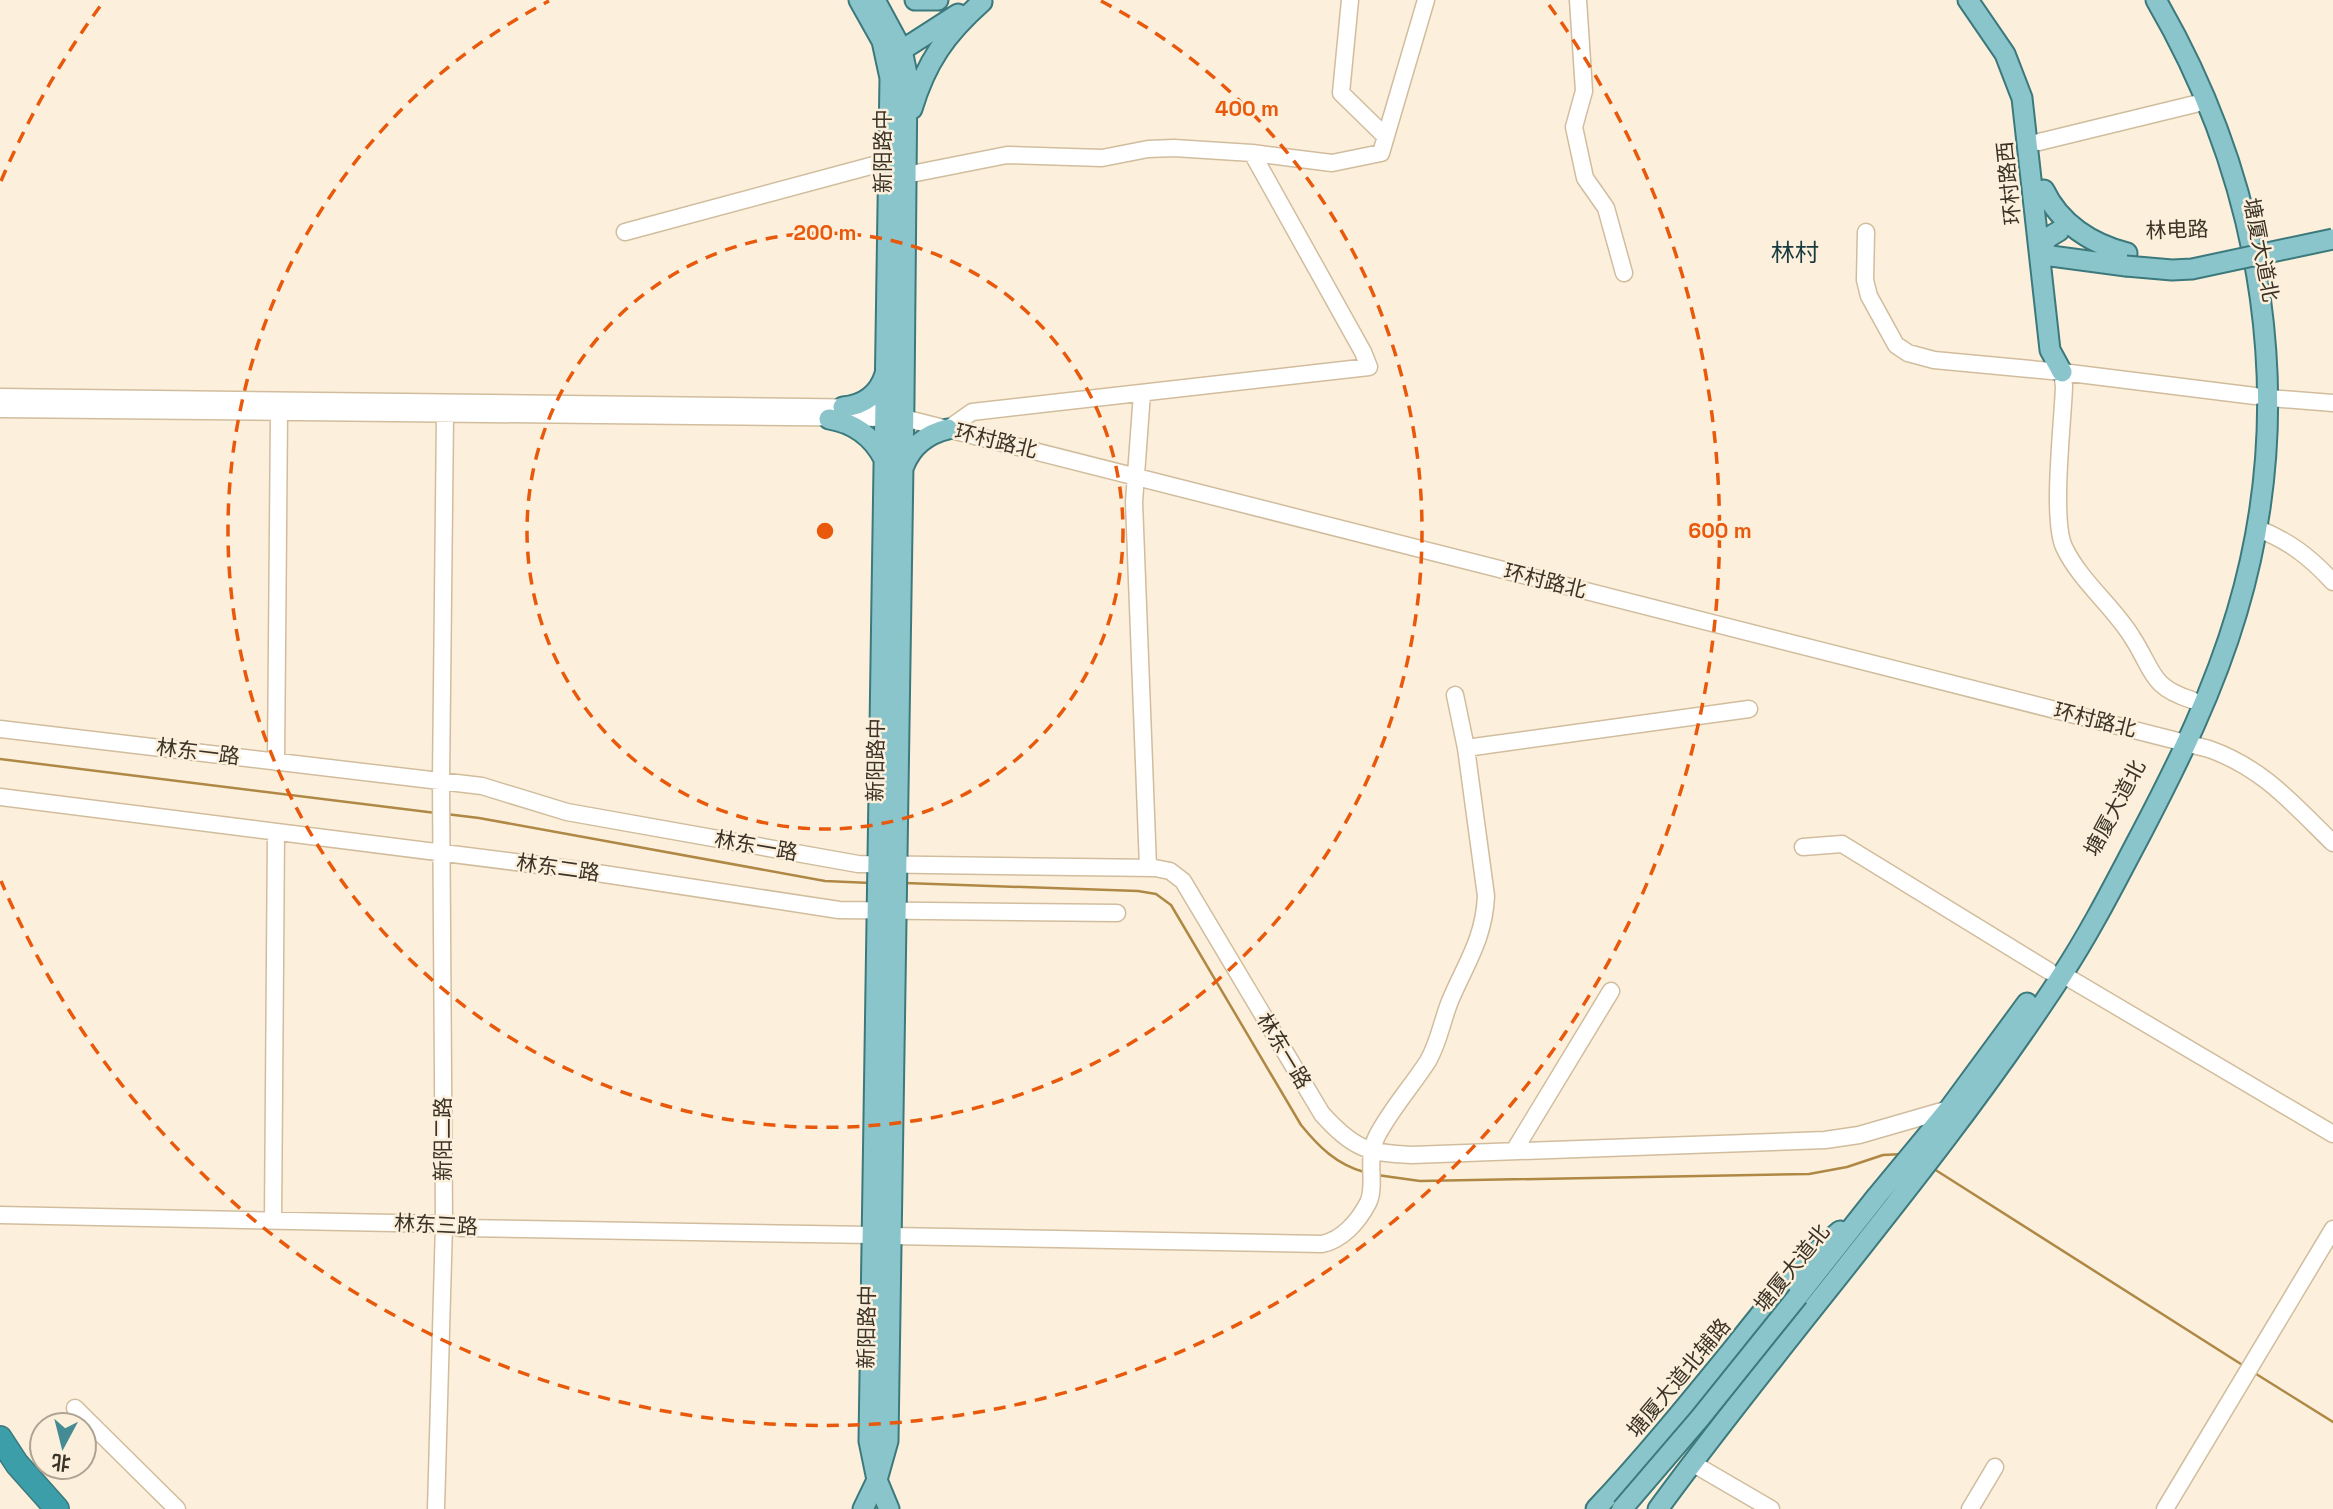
<svg xmlns="http://www.w3.org/2000/svg" width="2333" height="1509" font-family="'Space Grotesk','Noto Sans SC',sans-serif">
<style>
.lines{fill:none;stroke-linecap:round;stroke-linejoin:round}
.stream{stroke:#af8845;stroke-width:2.5}
.minor-casing{stroke:#d1bd9d;stroke-width:19}
.major-casing{stroke:#3c797c;stroke-width:23}
.highway-casing{stroke:#3c797c;stroke-width:26}
.minor{stroke:#fff;stroke-width:16}
.major{stroke:#8ac5cb;stroke-width:19}
.highway{stroke:#3c9ea9;stroke-width:23}
.major-bridge-casing{stroke:#3c797c;stroke-width:23;stroke-linecap:butt}
.major-bridge{stroke:#8ac5cb;stroke-width:19}
.ring{fill:none;stroke:#e8590c;stroke-width:3.5;stroke-dasharray:12 9}
.labels{text-anchor:middle;stroke-width:5;stroke-linejoin:round;paint-order:stroke}
.street-label{font-size:21px;fill:#3b3327;stroke:#fcf0dc}
.quarter-label{font-size:24px;fill:#193b3f;stroke:#fcf0dc}
.centre{fill:#e8590c;stroke:#fcf0dc;stroke-width:3.5}
.ring-label{font-size:21px;text-anchor:middle;font-weight:bold;fill:#e8590c;stroke:#fcf0dc;stroke-width:5;stroke-linejoin:round;paint-order:stroke}
</style>
<rect width="100%" height="100%" fill="#fcf0dc"/>
<g class="lines">
<!-- stream -->
<path class="stream" d="M0,759L436,813
M446,814L479,818L825,881L871,883
M905,883L1138,891L1156,894L1171,905L1301,1125C1319,1147 1336,1164 1364,1172
M1934,1169L2244,1366
M1377,1175L1420,1181L1809,1174L1847,1167L1883,1155L1903,1154
M2253,1372L2333,1422"/>
<!-- minor casing -->
<g class="minor-casing">
<path id="minor" d="M1350,0L1341,93L1386,137
M1578,0L1584,91L1574,127L1585,178L1606,208L1624,273
M2039,142L2195,104
M906,175L1007,155L1102,158L1148,149L1174,148L1252,153L1332,163L1381,153L1426,0
M625,232L889,161
M1866,232L1865,280L1869,296L1896,345L1908,353L1934,360L2062,372L2255,396
M2062,372L2064,386C2063,421 2051,518 2064,547C2080,581 2113,606 2132,637C2154,671 2150,687 2192,700
M1142,393L1134,502L1148,867
M0,397L885,408L904,418L2209,749C2263,768 2293,804 2333,843
M2269,398L2333,403
M0,409L894,418
M948,429L972,412L1369,367L1363,352L1252,153
M2256,528C2288,540 2310,557 2333,582
M0,729L482,786L567,812L858,864L1155,868L1170,871L1183,881L1322,1114C1353,1148 1366,1153 1412,1155L1825,1140L1859,1135L1949,1109
M1466,748L1749,709
M276,762L279,412
M0,797L571,869L839,910L1117,913
M1803,847L1842,844L2049,971
M2062,974L2333,1134
M1514,1151L1611,991
M0,1215L444,1224L461,1228L872,1235
M273,1220L276,832
M891,1236L1322,1244C1342,1240 1358,1222 1368,1203C1377,1185 1365,1159 1377,1136C1391,1109 1412,1086 1428,1061C1439,1042 1442,1021 1450,1001C1466,963 1484,939 1486,896L1466,748L1455,695
M75,1408L177,1509
M1692,1463L1771,1509
M436,1509L444,1224L441,781L445,414
M1970,1509L1995,1467
M2165,1509L2333,1229"/>
</g>
<!-- major casing -->
<g class="major-casing">
<path id="major" d="M859,0L882,41L890,78L869,1441L877,1480L889,1509
M915,0H938
M1968,0L2005,54L2022,98L2050,350L2062,372
M890,51L902,50L958,14
M912,109C926,62 946,34 982,2
M2044,190C2060,224 2092,244 2127,253
M2059,231L2049,237L2039,249L2051,256L2126,266
M843,407C864,405 879,394 885,374
M829,419C854,423 872,436 884,459
M904,466C912,445 927,434 948,429
M1798,1296L1877,1196L1949,1109L2027,1003
M863,1509L877,1480L888,1441L904,400L907,74L902,50L875,0
M1596,1509C1644,1458 1688,1404 1732,1350C1766,1307 1798,1265 1840,1231
M1658,1509C1790,1329 1940,1162 2062,975C2092,929 2116,881 2142,832C2179,761 2214,690 2237,612C2299,404 2264,186 2156,0"/>
</g>
<!-- highway casing -->
<g class="highway-casing">
<path id="highway" d="M0,1438L17,1464L57,1509"/>
</g>
<!-- minor -->
<use href="#minor" class="minor"/>
<!-- major -->
<use href="#major" class="major"/>
<!-- highway -->
<use href="#highway" class="highway"/>
<!-- major-bridge casing -->
<g class="major-bridge-casing">
<path id="major-bridge" d="M2126,266L2172,270L2192,269L2333,239
M1622,1509L1700,1418L1798,1296"/>
</g>
<!-- major-bridge -->
<use href="#major-bridge" class="major-bridge"/>
</g>
<!-- distance rings -->
<g class="ring">
<circle cx="825" cy="531" r="298"/>
<path d="M1101 1A597 597 0 1 1 549 1"/>
<path d="M1 181A895 895 0 0 1 101 5M1549 5A895 895 0 1 1 1 881"/>
</g>
<g class="labels">
<!-- street labels -->
<g class="street-label">
<text transform="translate(883 151) rotate(-90)" y="7">新阳路中</text>
<text transform="translate(2009 183) rotate(-96)" y="7">环村路西</text>
<text transform="translate(2177 230) rotate(-2)" y="7">林电路</text>
<text transform="translate(2261 250) rotate(79)" y="7">塘厦大道北</text>
<text transform="translate(996 441) rotate(14)" y="7">环村路北</text>
<text transform="translate(1545 581) rotate(14)" y="7">环村路北</text>
<text transform="translate(2095 720) rotate(14)" y="7">环村路北</text>
<text transform="translate(198 752) rotate(7)" y="7">林东一路</text>
<text transform="translate(876 760) rotate(-89)" y="7">新阳路中</text>
<text transform="translate(2115 808) rotate(-62)" y="7">塘厦大道北</text>
<text transform="translate(756 846) rotate(10)" y="7">林东一路</text>
<text transform="translate(558 868) rotate(8)" y="7">林东二路</text>
<text transform="translate(1284 1051) rotate(59)" y="7">林东一路</text>
<text transform="translate(443 1139) rotate(-90)" y="7">新阳二路</text>
<text transform="translate(436 1225) rotate(3)" y="7">林东三路</text>
<text transform="translate(1792 1268) rotate(-51)" y="7">塘厦大道北</text>
<text transform="translate(867 1327) rotate(-89)" y="7">新阳路中</text>
<text transform="translate(1679 1378) rotate(-50)" y="7">塘厦大道北辅路</text>
</g>
<!-- quarter labels -->
<g class="quarter-label">
<text x="1795" y="261">林村</text>
</g>
</g>
<circle cx="825" cy="531" r="10" class="centre"/>
<g class="ring-label">
<text x="1247" y="116">400 m</text>
<text x="825" y="240">200 m</text>
<text x="1720" y="538">600 m</text>
</g>
<!-- north arrow -->
<g transform="translate(63 1446) rotate(187)"><circle r="33" fill="#fcf0dc" stroke="#afa494" stroke-width="2"/>
<path d="M0-5L12 26L0 18L-12 26Z" fill="#448b93"/>
<text y="-10" font-size="19" font-weight="bold" text-anchor="middle" fill="#3b3327">北</text>
</g>
</svg>
